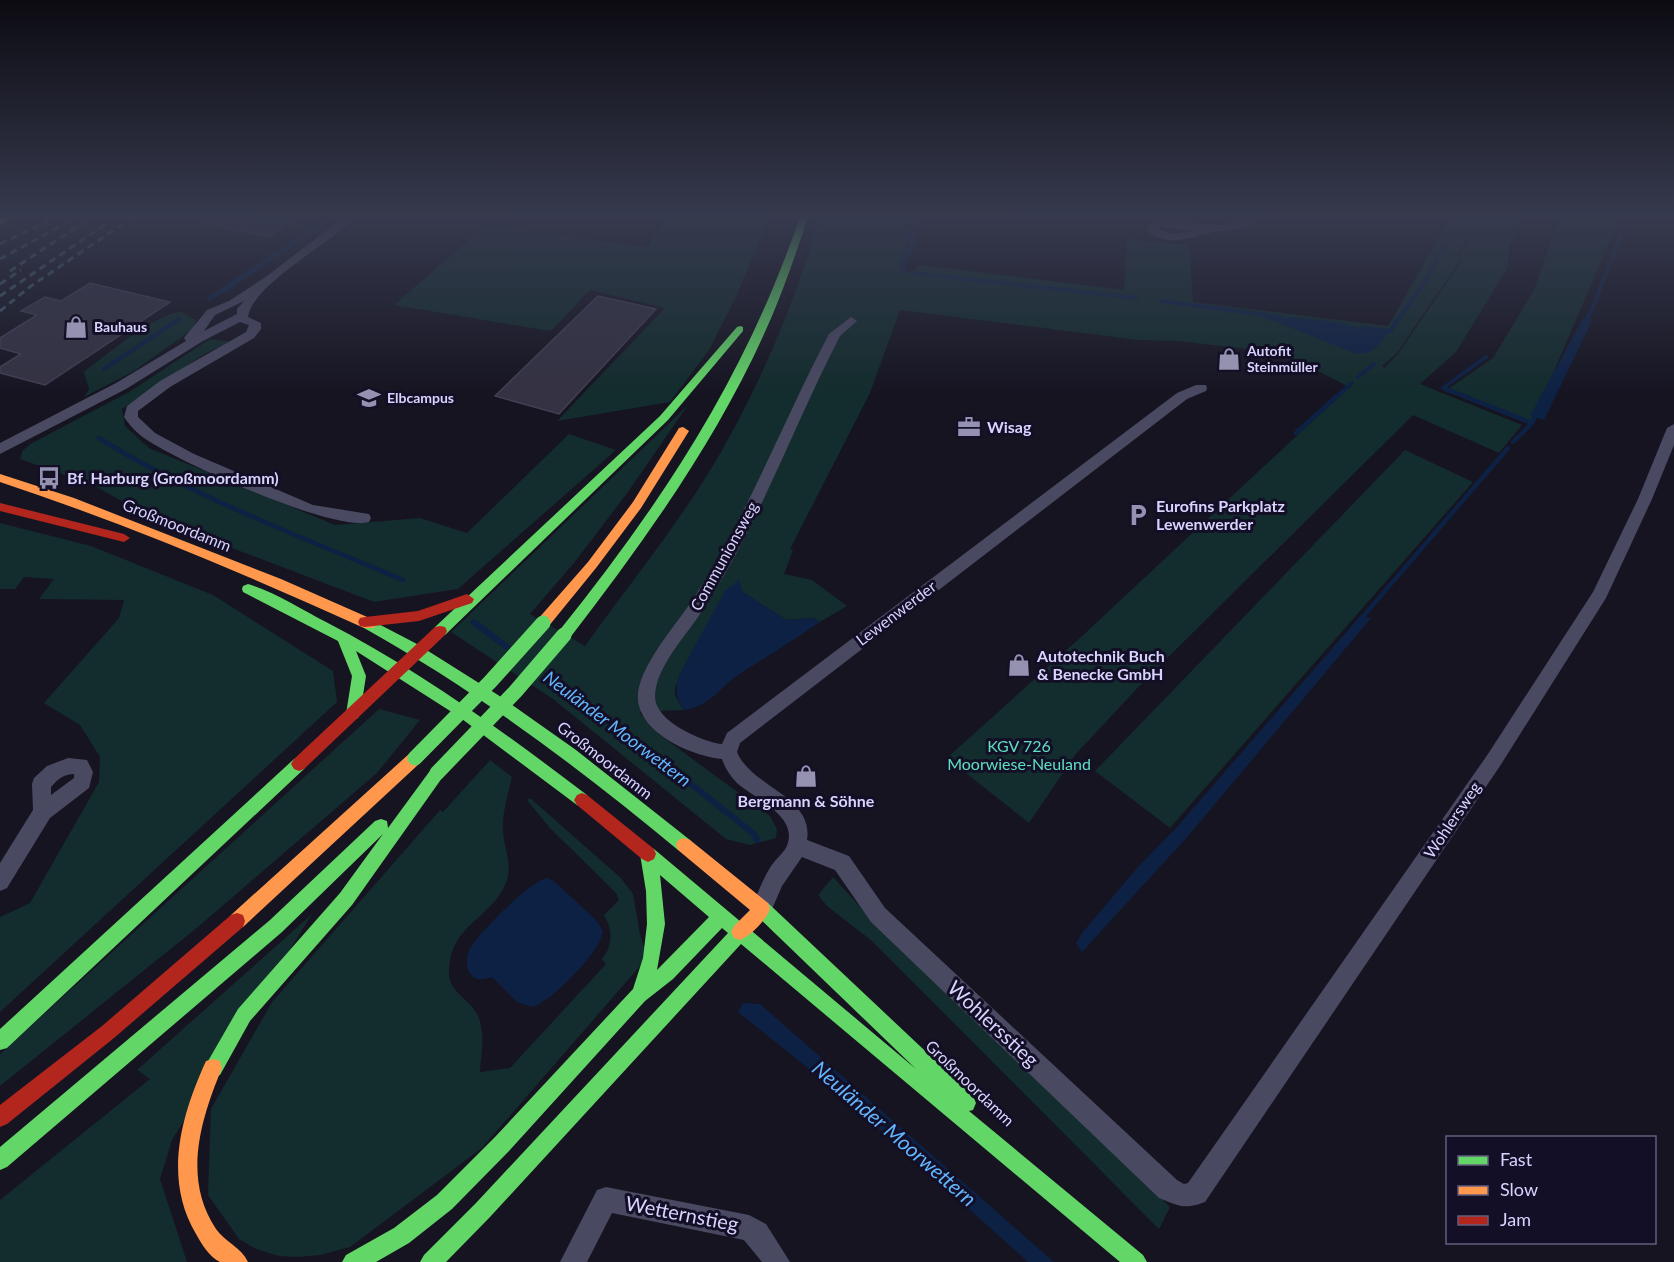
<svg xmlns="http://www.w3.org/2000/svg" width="1674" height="1262" font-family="Lato,sans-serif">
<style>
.green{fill:#132c2d}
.water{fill:#0d2144}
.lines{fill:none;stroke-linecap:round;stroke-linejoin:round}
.stream-far2{stroke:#0d2144;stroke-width:4}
.stream-far1{stroke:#0d2144;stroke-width:4.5}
.stream{stroke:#0d2144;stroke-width:6}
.building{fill:#343243;stroke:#433f54;stroke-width:1.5}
.street{fill:#4a4962;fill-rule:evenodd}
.fast{fill:#63d668;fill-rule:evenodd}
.slow{fill:#ff974d;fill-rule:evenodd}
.jam{fill:#b3261e;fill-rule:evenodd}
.rail{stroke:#43596b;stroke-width:3;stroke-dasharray:7 5;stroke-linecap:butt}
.fast-bridge{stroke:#63d668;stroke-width:15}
.labels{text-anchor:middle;stroke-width:6;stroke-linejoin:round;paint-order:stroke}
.far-poi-label{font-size:14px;font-weight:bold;fill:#d9d4ff;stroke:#130f26;text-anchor:start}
.poi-label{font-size:16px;font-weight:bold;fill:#d9d4ff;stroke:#130f26;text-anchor:start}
.street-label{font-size:16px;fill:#d9d4ff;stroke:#130f26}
.park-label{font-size:16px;fill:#5fe0c0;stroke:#130f26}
.water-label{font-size:18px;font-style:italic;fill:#62b6ff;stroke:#130f26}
.near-street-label{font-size:20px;fill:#d9d4ff;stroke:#130f26}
.near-water-label{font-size:21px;font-style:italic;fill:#62b6ff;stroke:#130f26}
</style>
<rect width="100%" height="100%" fill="#161421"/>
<!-- green -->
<path class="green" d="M665,217H770L736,297L709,350L670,402L557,421L665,308L590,290L551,331L394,305L485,226L648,247Z
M820,217H899C911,239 908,244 899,267L903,273H912L920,265L1124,290L1127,239L1189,245L1193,302L1388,326L1451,217H1478L1458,256L1460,260L1397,353L1382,366L1384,368L1398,354L1461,262L1459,257L1480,217H1523L1509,248L1508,267L1456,352L1420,384L1522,425L1499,453L1413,415L1145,680L1075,755L1029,823L947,758L1081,637L1349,387L1283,353L1178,341L1138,340L900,310L870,393L790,549L793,550L784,574L812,580L847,606L820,622L814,618L786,620L742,592L739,580L675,687V695L683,710L639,712L660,735L770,816L777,829L776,838L750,845L726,839L553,699L451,632L688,405L628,492L574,563L530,614L585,646C635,576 692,508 732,432C769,364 798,291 820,217Z
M1559,217H1620L1531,425L1445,391L1493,358L1534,290Z
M182,312L196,320L193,329L134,371L84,397L89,389L84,372C103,357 159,311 182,312Z
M210,339L232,342L206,353L122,409L125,426L149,448L335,525L420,518L467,533L569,434L616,450L458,589L374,602L232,548L118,499L93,485L20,459L23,450L32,443L129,392Z
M1405,450L1473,482L1170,828L1095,771Z
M0,523L91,546L213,595L333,671L337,702L0,1012V917L30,903L99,782L100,757L80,725L44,703L119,618L124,600L39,599L54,579L24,577L15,589H0Z
M379,709L420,720L377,773L198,927L0,1086V1054Z
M490,760L512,777C508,795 502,813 503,831C504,850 514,866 505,885C490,919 451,925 449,969C447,992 468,997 477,1014C486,1031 481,1054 480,1072L510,1068L606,964L602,959C613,946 613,930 604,915L619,900L616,893L549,827L527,800L530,798L621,878L633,894L640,934L647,958L482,1148L350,1247L320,1255L298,1257L279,1256L256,1249L239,1239L208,1195L211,1109L272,1002L440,810L443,812Z
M833,877L865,912L1170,1207L1159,1229L872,941L827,906L818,895Z
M312,914L172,1140L160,1179L187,1262H0V1200L150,1079L137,1070Z"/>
<!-- water -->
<path class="water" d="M328,217H337L223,294H212Z
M899,217H924L917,228L916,244L905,267L912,273H903L899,267L908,244L905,238L906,231Z
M1255,314L1390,331C1378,345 1374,355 1355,353Z
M1583,318L1593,319L1544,420L1530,416Z
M739,580L743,592L786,620L814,618L820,622C794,640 768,656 741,673C719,687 711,707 683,710C676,695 674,689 680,673L725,591Z
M1361,615L1371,618L1189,835L1082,952L1076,943L1082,933L1137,868L1176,828Z
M547,878L554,881L598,922L603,932C600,952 552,1001 533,1007L517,1002L492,977C488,978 482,980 478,979C464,975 465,957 471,947C481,931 529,882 547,878Z
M743,1003L760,1004L1054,1262H1028L839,1093L738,1012Z"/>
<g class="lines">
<!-- stream-far2 -->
<path class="stream-far2" d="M912,273L1136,298
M209,299L223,290
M1161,301L1281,317
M1290,319L1344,325
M1584,324L1593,307L1628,217
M1362,328L1390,331L1429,276L1460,217
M104,369L179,319
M1358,377L1374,364
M1335,398L1352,383
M1470,398L1443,388L1486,357"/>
<!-- stream-far1 -->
<path class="stream-far1" d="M1466,397L1532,423
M1296,433L1336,397
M99,438C195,498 300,536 403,580
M1513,442L1532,423L1538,411
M1360,620L1508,448
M473,622L477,625"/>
<!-- stream -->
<path class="stream" d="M475,623L507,647
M546,676L653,754L754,834L757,840"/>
</g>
<!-- building -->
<path class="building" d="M202,217H299L268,237L202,223Z
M90,283L170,302L45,385L0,373V367L21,354L0,348V338L37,315L21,311L45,297L61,301Z
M598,296L656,309L559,414L495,396Z"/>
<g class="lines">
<!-- street -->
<path class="street" d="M344,217H356C333,242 252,284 248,317L261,323V329L254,338L170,387L138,411V417L155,433L194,454L313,505L369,514L371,518L369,522C332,532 182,463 147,440C138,434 130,426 124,417L127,406L160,381L246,332L249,325L240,322L203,341L126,389L0,454V443L116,383L186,341L184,338L207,310L229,301L267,276ZM244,301L237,309V314L204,331L215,315Z
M1250,217H1263C1249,230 1231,229 1214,232C1192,237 1163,249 1146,229L1151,223L1161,221L1224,225ZM1161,227L1195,231L1173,234L1157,229Z
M851,317L857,321L840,336C792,429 757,530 698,617C683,639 655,669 655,697C655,721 702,742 722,744L727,733L1177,393L1196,385H1206L1207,388L1206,391L1187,399L740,743L737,752C751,787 814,796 807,840L849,856L885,908L1177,1180L1184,1184L1188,1183L1488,754L1593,592L1638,499L1667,428L1674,424V445L1652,499L1606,598L1500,766L1205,1202C1184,1210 1179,1206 1159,1198L871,922L835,870L802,857L782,886L769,916L762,919L755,916L752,909C757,894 763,879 771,866C775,860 782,854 786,848C801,817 755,799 737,783C730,776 725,768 722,759C692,756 641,734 638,700C635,672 674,627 689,605C746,520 782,423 829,334Z
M68,758L87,760L93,772L89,788L50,818L7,888L0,891V863L33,810L32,784L34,778L47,766ZM74,774V778L51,795V787C58,779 64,774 74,774Z
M606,1187L749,1215L766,1224L790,1262H762L744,1240L612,1213L587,1262H560L597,1190Z"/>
<!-- fast -->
<path class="fast" d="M800,217H808C797,250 786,283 772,316C722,433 647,538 569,639H559L557,635L559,631C664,500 745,377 800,217Z
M740,326L743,327V331L668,420L445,635H435L433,631L435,627L660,416L737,327Z
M248,584C275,592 301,609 326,622C419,670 504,732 587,795L590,800L587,805L582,807L577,805L458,716L356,651L366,676L360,714L358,718L353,720L348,718L346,714L352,676L338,641L243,592L242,589L243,586Z
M369,619L417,644L498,695L576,750L690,840L692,845L690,850L684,852L678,850C579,768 477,691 364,628L362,624L364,620Z
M299,757L304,759L307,764L304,769L7,1048L0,1050V1029L294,759Z
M437,766L442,768L445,773L442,778L352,905L250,1021L220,1075L213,1077L206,1075L204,1068L238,1009L340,893L383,834L282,932L7,1167L0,1170V1147L270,920L375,821L381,819L387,821L388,828L432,768Z
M648,846L654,849L916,1069L756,915L754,909L756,903L762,901L768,903L973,1096L976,1103L973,1110L969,1111L1143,1255L1147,1262H1120L741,944L490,1217L446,1262H420L424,1255L476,1203L728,933L722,928L673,979L645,1001L509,1151L452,1209L409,1243L376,1262H342L346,1255L394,1228L437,1195L495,1137L633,989L643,958L647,924L646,891L640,854L642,849ZM660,875L709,917L657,970L665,924Z"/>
<!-- slow -->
<path class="slow" d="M3,217H14L0,225V219Z
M683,427L689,431L641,508L596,568L548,627H538L536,623L538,619L588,562L633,502L679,428Z
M0,474L74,498L281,579L374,620L376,624L374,628H364C245,574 124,523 0,482Z
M415,752L420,753L423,758L420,763L243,927L237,929L231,927L229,921L231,915L410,753Z
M684,838L690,840L768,903L770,909C766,920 751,936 740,940L734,938L731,932L734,926L750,910L678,850L676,845L678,840Z
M213,1059L220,1061L222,1068C201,1119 182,1178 216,1229C225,1242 241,1247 248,1262C240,1262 227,1262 220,1262C209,1257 201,1243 196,1234C163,1178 181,1116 206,1061Z"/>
<!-- jam -->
<path class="jam" d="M0,503L124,534L130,538L124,542L0,511Z
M467,594L474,599L472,603L419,621L365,627L360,626L358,622L360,618L365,617L418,611Z
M440,626L445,627L447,631L445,635L304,769L299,771L294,769L291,764L294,759L435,627Z
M582,793L587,795L654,849L656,854L654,859L648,862L642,859L577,805L574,800L577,795Z
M237,913L243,915L245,921L243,927L114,1038L7,1124L0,1127V1105L102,1026L231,915Z"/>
<!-- rail -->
<path class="rail" d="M0,244L57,217
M0,259L77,217
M10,271L92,217
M0,284L21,270
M0,296L116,217
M0,311L31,286L133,217"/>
<!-- fast-bridge -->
<path class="fast-bridge" d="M415,758L490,682L543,623
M437,773L515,692L564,635"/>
</g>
<!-- sky -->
<linearGradient id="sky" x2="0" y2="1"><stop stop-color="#0c0b12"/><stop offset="0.55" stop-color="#363a4e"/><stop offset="1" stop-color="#363a4e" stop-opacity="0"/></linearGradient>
<rect width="1674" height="394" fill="url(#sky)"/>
<!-- icons -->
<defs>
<g id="shop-bare" transform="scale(1.8)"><path d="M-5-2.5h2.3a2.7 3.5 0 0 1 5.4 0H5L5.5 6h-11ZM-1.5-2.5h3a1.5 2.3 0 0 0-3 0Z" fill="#9591b1" stroke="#130f26" stroke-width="2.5" paint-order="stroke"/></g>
<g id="university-bare" transform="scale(1.8)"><path d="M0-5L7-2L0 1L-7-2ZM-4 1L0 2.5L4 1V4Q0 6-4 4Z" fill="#9591b1" stroke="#130f26" stroke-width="2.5" paint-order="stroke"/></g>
<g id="office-bare" transform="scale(1.8)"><path d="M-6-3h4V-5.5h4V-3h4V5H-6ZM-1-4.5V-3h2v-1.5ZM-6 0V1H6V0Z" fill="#9591b1" stroke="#130f26" stroke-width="2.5" paint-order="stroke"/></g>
<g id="bus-bare" transform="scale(1.8)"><path d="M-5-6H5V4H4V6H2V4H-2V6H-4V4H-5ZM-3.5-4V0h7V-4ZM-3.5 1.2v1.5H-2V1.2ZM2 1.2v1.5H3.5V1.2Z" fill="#9591b1" stroke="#130f26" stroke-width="2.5" paint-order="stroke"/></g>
<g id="parking-bare" transform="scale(1.8)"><path d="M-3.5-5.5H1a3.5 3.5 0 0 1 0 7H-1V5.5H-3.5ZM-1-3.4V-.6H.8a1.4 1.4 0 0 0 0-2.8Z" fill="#9591b1" stroke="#130f26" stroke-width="2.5" paint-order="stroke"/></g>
</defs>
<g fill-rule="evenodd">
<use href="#shop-bare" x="76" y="327"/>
<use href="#shop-bare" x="1229" y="359"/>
<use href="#university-bare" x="369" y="398"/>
<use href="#office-bare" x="969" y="427"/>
<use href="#bus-bare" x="49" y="478"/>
<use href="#parking-bare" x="1138" y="515"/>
<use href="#shop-bare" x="1019" y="665"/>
<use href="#shop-bare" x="806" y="776"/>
</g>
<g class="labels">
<!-- far-poi labels -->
<g class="far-poi-label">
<text x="94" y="332">Bauhaus</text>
<text x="1247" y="356">Autofit<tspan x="1247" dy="16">Steinmüller</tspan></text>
<text x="387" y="403">Elbcampus</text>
</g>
<!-- poi labels -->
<g class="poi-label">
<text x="987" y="433">Wisag</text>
<text x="67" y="484">Bf. Harburg (Großmoordamm)</text>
<text x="1156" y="512">Eurofins Parkplatz<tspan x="1156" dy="18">Lewenwerder</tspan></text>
<text x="1037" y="662">Autotechnik Buch<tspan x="1037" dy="18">&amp; Benecke GmbH</tspan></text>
<text x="806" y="807" text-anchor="middle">Bergmann &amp; Söhne</text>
</g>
<!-- street labels -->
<g class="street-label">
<text transform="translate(177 525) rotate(22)" y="6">Großmoordamm</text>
<text transform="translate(724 556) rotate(-61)" y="6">Communionsweg</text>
<text transform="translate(896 613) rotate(-37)" y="6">Lewenwerder</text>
<text transform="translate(605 760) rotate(38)" y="6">Großmoordamm</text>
<text transform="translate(1452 820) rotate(-56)" y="6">Wohlersweg</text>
<text transform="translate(970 1083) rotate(44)" y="6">Großmoordamm</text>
</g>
<!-- park labels -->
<g class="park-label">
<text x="1019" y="752">KGV 726<tspan x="1019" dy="18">Moorwiese-Neuland</tspan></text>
</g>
<!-- water labels -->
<g class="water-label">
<text transform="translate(617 729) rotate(37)" y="6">Neuländer Moorwettern</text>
</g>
<!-- near-street labels -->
<g class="near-street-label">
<text transform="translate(993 1024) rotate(43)" y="7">Wohlersstieg</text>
<text transform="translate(682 1214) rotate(11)" y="7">Wetternstieg</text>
</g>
<!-- near-water labels -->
<g class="near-water-label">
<text transform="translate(894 1134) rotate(41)" y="7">Neuländer Moorwettern</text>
</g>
</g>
<!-- legend -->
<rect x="1446" y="1136" width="210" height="108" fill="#130f26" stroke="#625e7d" stroke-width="1.5"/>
<rect x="1458" y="1156" width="30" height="9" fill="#63d668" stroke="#625e7d" stroke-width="1.5"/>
<text x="1500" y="1166" font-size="18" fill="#d9d4ff">Fast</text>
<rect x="1458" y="1186" width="30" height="9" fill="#ff974d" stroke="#625e7d" stroke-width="1.5"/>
<text x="1500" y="1196" font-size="18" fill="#d9d4ff">Slow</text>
<rect x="1458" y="1216" width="30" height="9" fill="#b3261e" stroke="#625e7d" stroke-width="1.5"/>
<text x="1500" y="1226" font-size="18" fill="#d9d4ff">Jam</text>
</svg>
